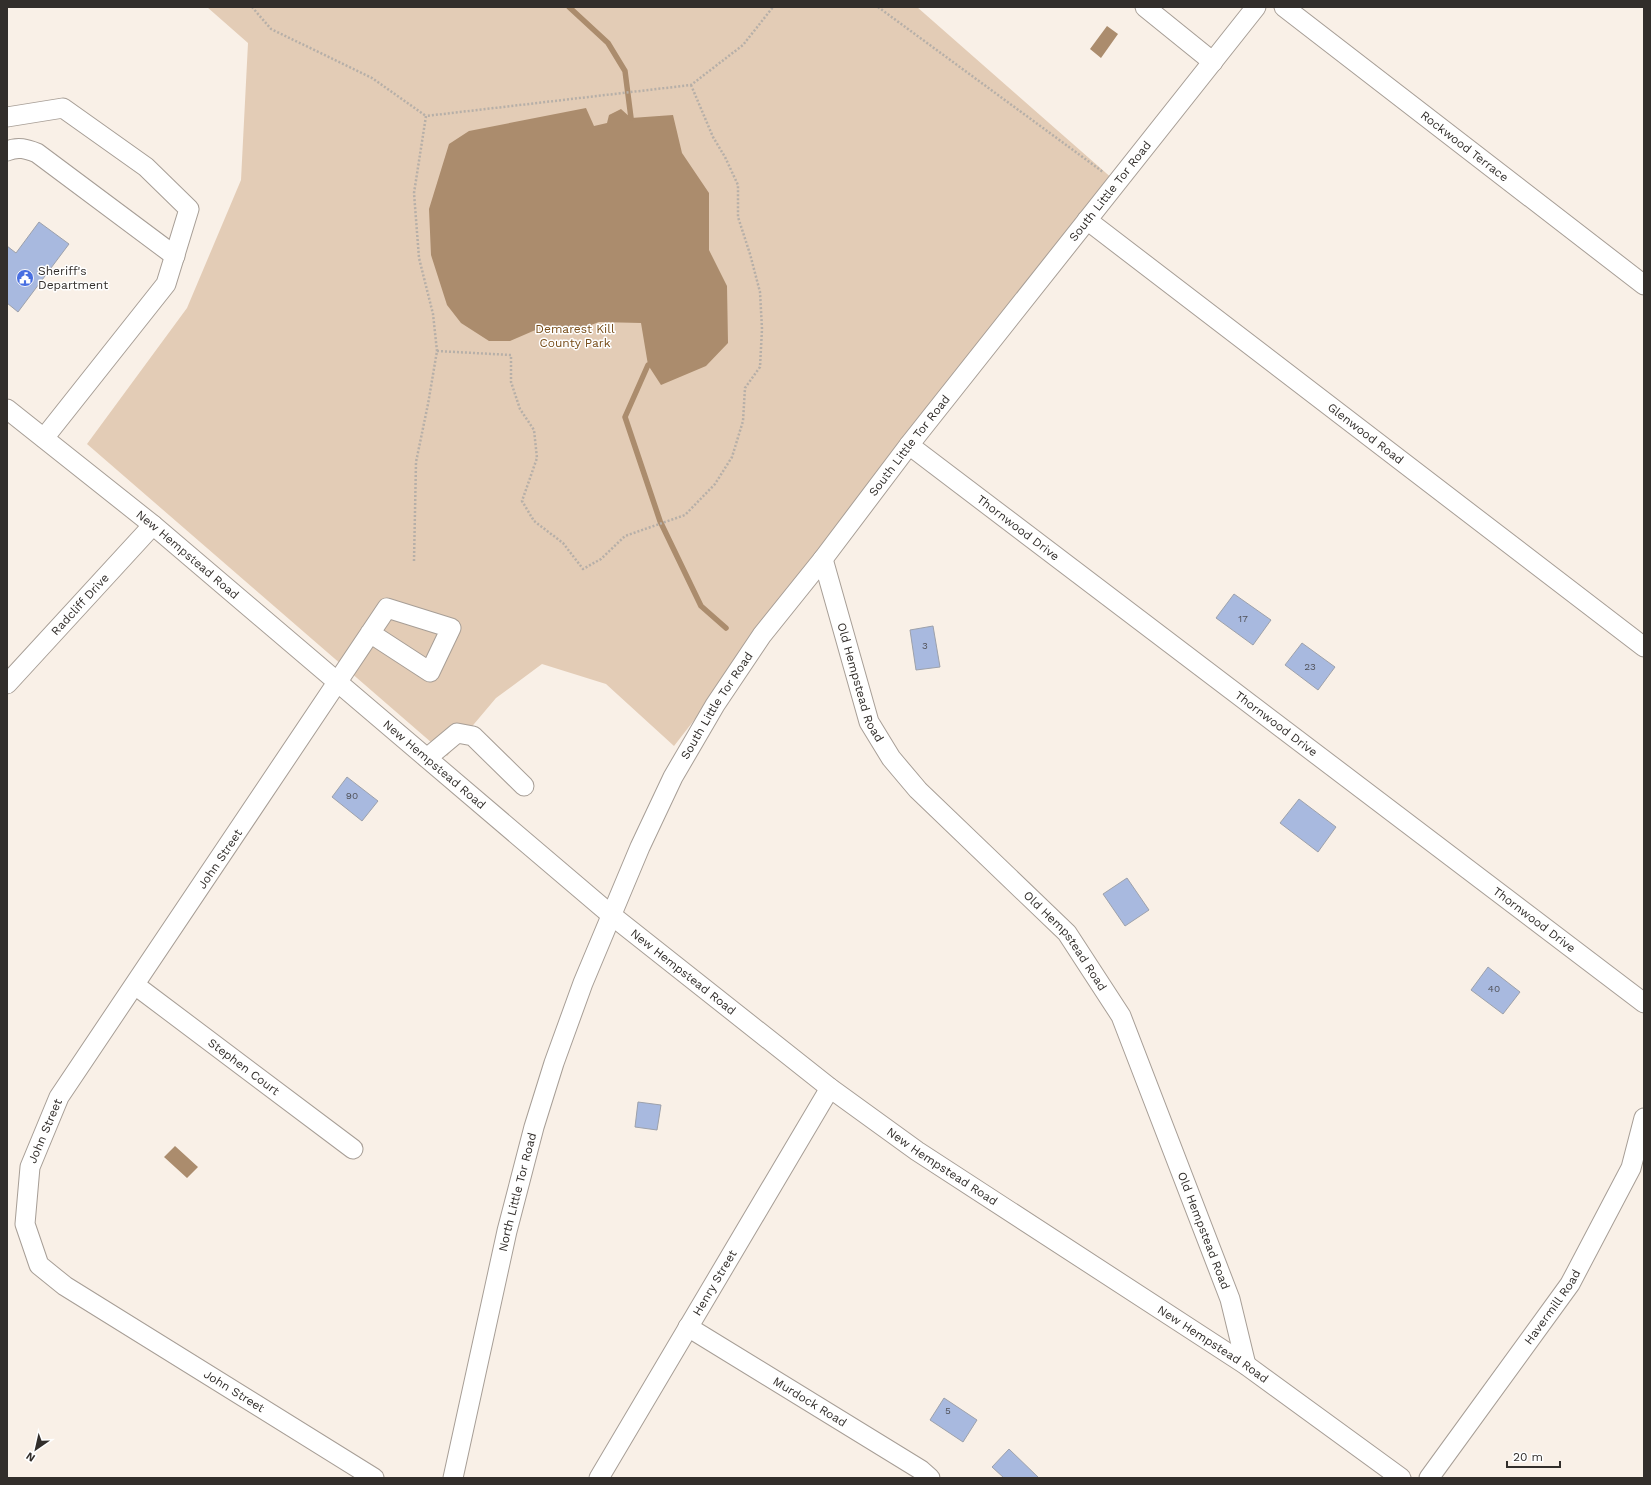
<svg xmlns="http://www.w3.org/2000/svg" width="1651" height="1485" font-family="'Work Sans',sans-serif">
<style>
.green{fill:#e3ccb6}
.water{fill:#ab8c6d}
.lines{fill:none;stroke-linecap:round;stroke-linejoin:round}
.stream{stroke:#ab8c6d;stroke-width:5.5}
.building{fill:#a8b9df;stroke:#9da1ab}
.minor-casing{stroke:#a79e96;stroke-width:21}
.path{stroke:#b6afa8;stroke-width:2.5;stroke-dasharray:2 2;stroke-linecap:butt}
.minor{stroke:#fff;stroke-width:19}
.labels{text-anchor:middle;stroke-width:3;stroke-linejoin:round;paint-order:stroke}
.number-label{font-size:10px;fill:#505158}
.street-label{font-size:12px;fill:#322e2b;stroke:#fff}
.poi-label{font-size:12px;fill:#322e2b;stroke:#fff;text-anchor:start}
.park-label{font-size:12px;fill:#764b17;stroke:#fff}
</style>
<rect width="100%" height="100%" fill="#f9f0e7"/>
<!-- green -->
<path class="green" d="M207,7H917L1114,180L674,746L606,684L542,664L496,698L447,756L87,444L187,308L241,180L248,43Z"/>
<!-- water -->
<path class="water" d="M1107,26L1118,34L1101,58L1090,49Z
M586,108L594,126L607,123L609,115L621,109L631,118L673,115L682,153L709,193V250L727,286L728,343L706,366L661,385L648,365L641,323L599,322L570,333L547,325L510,341H489L461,323L447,305L431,255L429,209L449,144L469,131Z
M175,1146L198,1167L187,1178L164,1157Z"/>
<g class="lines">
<!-- stream -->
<path class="stream" d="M569,7L608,43L625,71L631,118
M648,365L625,417L660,521L701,606L726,628"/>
</g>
<!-- building -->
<path class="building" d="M39,222L69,244L18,312L7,303V246L16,253Z
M1234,594L1271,620L1253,645L1216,618Z
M933,626L940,667L916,670L910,630Z
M1302,643L1335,667L1318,690L1285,665Z
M347,777L378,801L362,821L332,797Z
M1299,799L1336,827L1318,852L1280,823Z
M1127,878L1149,910L1125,926L1103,894Z
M1488,967L1520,992L1503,1014L1471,990Z
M638,1102L661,1105L657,1130L635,1127Z
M944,1398L977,1420L963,1442L930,1420Z
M1009,1449L1039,1478H1004L992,1467Z"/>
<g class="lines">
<!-- minor casing -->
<g class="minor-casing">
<g id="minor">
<path d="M1145,7L1213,62"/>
<path id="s1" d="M1284,7L1644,285"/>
<path d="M7,117L63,108L146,167L189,209L166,284L44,438"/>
<path d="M7,151C18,146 27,149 37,153L175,256"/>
<path id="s2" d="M1087,220L1644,647"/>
<path id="s3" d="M7,409L153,525L610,914L830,1088L917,1151L1246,1365L1401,1478"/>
<path id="s4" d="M909,445L1644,1003"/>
<path id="s5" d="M823,559L869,722L891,758L918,790L1067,933L1121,1016L1230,1299L1246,1365"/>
<path id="s6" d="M370,633L430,672L451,628L387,608L59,1097L30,1167L25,1224L39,1265L65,1286L374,1478"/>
<path id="s7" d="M7,684L153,525"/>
<path d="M427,758L457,733L473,736L524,786"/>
<path id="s8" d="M135,985L353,1149"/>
<path id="s9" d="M688,1327L921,1470L930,1478"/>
<path id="s10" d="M453,1478L507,1231L534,1127L554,1063L583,983L640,847L673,777L715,705L762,635L823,559L909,445L1256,7"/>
<path id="s11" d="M599,1478L830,1088"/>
<path id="s12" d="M1429,1478L1570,1284L1631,1168L1644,1118"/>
</g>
</g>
<!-- path -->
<path class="path" d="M252,7L271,29L372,78L426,116
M878,7L1103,172
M437,351L511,355V382L520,409L534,430L537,458L522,501L534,521L563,543L583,569L601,559L625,536L685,515L715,484L732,457L743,421L745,388L760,367L762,329L760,292L750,254L738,217V185L725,157L713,137L691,85
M414,561L416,462L428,404L437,351L433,314L419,258L414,193L426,116L691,85L743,45L773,7"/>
<!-- minor -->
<use href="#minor" class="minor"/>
</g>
<!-- icons -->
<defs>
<g id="civic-disc" transform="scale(0.9)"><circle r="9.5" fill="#486fe1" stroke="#fff"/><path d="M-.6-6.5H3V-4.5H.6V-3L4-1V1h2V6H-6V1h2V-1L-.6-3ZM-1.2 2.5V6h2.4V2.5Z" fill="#fff"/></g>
</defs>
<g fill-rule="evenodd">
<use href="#civic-disc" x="25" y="278"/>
</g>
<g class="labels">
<!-- number labels -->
<g class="number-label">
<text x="1243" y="622">17</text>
<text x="925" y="649">3</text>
<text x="1310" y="670">23</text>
<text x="352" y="799">90</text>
<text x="1494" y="992">40</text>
<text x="948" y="1414">5</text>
</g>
<!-- street labels -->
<g class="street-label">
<text dy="4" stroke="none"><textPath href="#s1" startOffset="228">Rockwood Terrace</textPath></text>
<text dy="4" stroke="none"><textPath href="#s10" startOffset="1469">South Little Tor Road</textPath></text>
<text dy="4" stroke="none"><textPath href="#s2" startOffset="351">Glenwood Road</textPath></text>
<text dy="4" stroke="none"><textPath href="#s10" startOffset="1145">South Little Tor Road</textPath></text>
<text dy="4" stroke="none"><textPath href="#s4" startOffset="137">Thornwood Drive</textPath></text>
<text dy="4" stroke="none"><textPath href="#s3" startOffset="232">New Hempstead Road</textPath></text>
<text dy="4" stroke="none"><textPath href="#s7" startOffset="108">Radcliff Drive</textPath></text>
<text dy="4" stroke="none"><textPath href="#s5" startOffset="129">Old Hempstead Road</textPath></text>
<text dy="4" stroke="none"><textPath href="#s10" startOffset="821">South Little Tor Road</textPath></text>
<text dy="4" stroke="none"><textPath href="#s4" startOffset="461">Thornwood Drive</textPath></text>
<text dy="4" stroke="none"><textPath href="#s3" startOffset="556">New Hempstead Road</textPath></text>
<text transform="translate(220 859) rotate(-56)" y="4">John Street</text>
<text dy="4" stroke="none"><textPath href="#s4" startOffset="785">Thornwood Drive</textPath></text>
<text dy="4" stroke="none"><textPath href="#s5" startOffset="465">Old Hempstead Road</textPath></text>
<text dy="4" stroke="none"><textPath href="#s3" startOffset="880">New Hempstead Road</textPath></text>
<text dy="4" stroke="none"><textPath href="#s8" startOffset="136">Stephen Court</textPath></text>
<text transform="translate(45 1131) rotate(-67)" y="4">John Street</text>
<text dy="4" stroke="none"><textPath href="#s3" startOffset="1204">New Hempstead Road</textPath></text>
<text dy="4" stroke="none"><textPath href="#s10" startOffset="293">North Little Tor Road</textPath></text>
<text dy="4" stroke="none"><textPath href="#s5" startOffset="789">Old Hempstead Road</textPath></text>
<text dy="4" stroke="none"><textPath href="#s11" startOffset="227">Henry Street</textPath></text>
<text dy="4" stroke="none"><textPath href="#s12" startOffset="211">Havermill Road</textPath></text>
<text dy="4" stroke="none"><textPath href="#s3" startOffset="1528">New Hempstead Road</textPath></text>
<text dy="4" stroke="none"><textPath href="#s6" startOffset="1185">John Street</textPath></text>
<text dy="4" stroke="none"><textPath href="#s9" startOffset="143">Murdock Road</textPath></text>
</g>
<!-- poi labels -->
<g class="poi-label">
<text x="38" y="275">Sheriff's<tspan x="38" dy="14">Department</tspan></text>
</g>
<!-- park labels -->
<g class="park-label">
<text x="575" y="333">Demarest Kill<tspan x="575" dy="14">County Park</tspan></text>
</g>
</g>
<!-- border -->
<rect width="1651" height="1485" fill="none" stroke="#322e2b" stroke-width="16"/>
<!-- north arrow -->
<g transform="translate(36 1449) rotate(214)" stroke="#ffffff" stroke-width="3" paint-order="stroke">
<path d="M0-3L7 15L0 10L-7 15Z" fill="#322e2b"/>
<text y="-6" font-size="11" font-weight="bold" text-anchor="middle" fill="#322e2b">N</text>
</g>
<!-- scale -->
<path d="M1507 1461v6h53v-6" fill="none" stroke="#322e2b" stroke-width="2"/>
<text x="1513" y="1461" font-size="12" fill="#322e2b" stroke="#ffffff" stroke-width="3" paint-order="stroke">20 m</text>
</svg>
